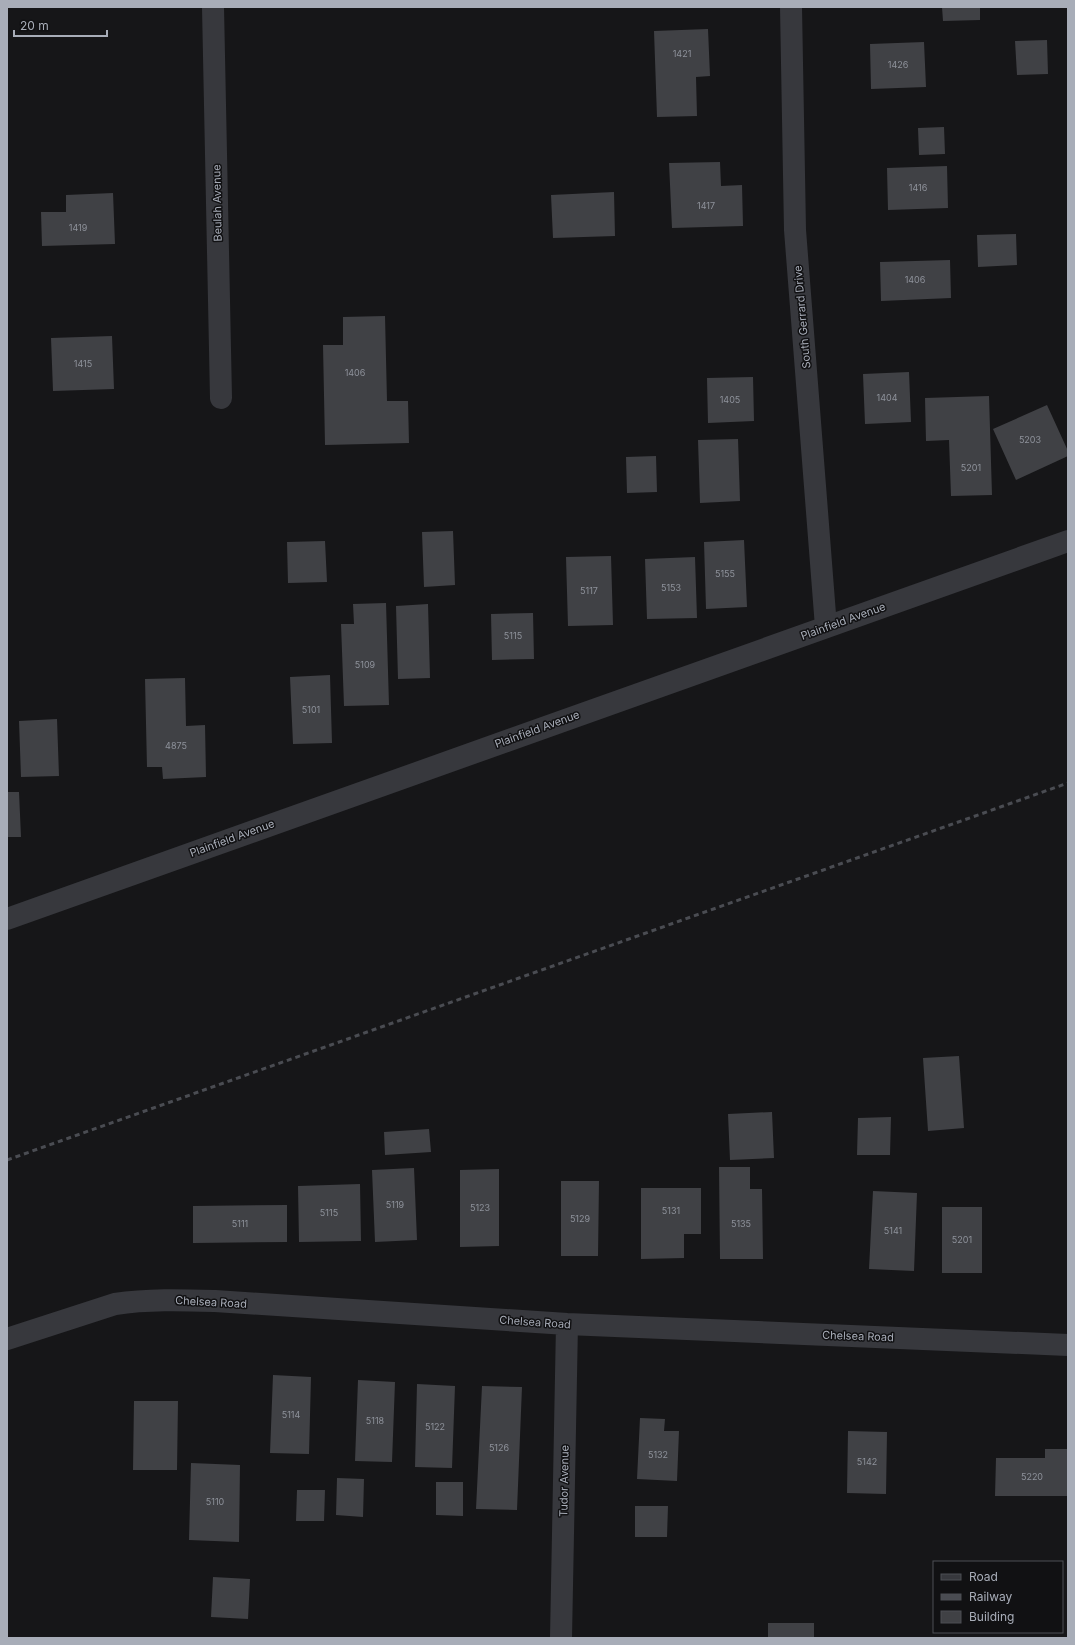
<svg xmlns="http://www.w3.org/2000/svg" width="1075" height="1645" font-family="Inter,sans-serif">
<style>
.building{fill:#404145}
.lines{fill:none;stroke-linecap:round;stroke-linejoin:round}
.minor{stroke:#37383d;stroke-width:22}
.rail{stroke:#4a4c52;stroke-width:3;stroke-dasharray:5 4;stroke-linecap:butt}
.labels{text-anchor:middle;stroke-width:3;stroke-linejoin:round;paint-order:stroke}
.number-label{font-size:9px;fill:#8e929b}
.street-label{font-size:11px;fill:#a8adb8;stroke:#111113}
</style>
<rect width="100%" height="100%" fill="#161618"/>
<!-- building -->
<path class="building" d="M942,7H980V20L943,21Z
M708,29L710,76L696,77L697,116L657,117L654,31Z
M1047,40L1048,74L1017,75L1015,41Z
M924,42L926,87L871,89L870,44Z
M944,127L945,154L919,155L918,128Z
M720,162L721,186L742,185L743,226L672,228L669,163Z
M947,166L948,208L888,210L887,168Z
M614,192L615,236L553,238L551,195Z
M113,193L115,244L42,246L41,212H66V195Z
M1016,234L1017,265L978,267L977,235Z
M950,260L951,298L881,301L880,262Z
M385,316L387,401H408L409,443L325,445L323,345H343V317Z
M112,336L114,389L53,391L51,338Z
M909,372L911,422L865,424L863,374Z
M753,377L754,421L708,423L707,378Z
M989,396L992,495L951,496L949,440L926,441L925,398Z
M1047,405L1068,451V456L1016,480L993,429Z
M738,439L740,501L700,503L698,440Z
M656,456L657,492L627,493L626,457Z
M453,531L455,585L424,587L422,532Z
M744,540L747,607L706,609L704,542Z
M325,541L327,582L288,583L287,542Z
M611,556L613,625L568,626L566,557Z
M695,557L697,618L647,619L645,559Z
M386,603L389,705L344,706L341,624H354L353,604Z
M428,604L430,678L398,679L396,606Z
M533,613L534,659L492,660L491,614Z
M330,675L332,743L293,744L290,677Z
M185,678L186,726L205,725L206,777L163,779L162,767H147L145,679Z
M57,719L59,776L21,777L19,721Z
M7,792H19L21,837H7Z
M959,1056L964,1128L928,1131L923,1058Z
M772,1112L774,1158L730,1160L728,1114Z
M891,1117L890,1155H857L858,1118Z
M429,1129L431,1152L385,1155L384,1132Z
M719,1167H750V1189H762L763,1259H720Z
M414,1168L417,1240L375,1242L372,1170Z
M499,1169V1246L460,1247V1170Z
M561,1181H599L598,1256H561Z
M360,1184L361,1241L299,1242L298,1186Z
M641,1188H701V1234H684V1258L641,1259Z
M873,1191L917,1193L914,1271L869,1269Z
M287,1205V1242L193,1243V1206Z
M942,1207H982V1273H942Z
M273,1375L311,1377L309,1454L270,1453Z
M358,1380L395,1382L392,1462L355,1461Z
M417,1384L455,1386L452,1468L415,1467Z
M482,1386L522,1387L517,1510L476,1509Z
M134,1401H178L177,1470H133Z
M640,1418L665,1419L664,1431H679L677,1481L637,1479Z
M848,1431L887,1432L886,1494L847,1493Z
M1045,1449H1068V1496H995L996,1458H1045Z
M191,1463L240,1465L239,1542L189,1540Z
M337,1478L364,1479L363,1517L336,1515Z
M436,1482H463V1516L436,1515Z
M297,1490H325L324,1521H296Z
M635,1506H668L667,1537H635Z
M213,1577L250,1579L248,1619L211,1617Z
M768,1623H814V1638H768Z"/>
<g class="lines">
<!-- minor -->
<path class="minor" d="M213,7L221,398
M791,7L795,230L826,627
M7,919L1068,541
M7,1339L115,1304C148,1299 181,1300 215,1301L567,1324L1068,1345
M561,1638L567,1324"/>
<!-- rail -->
<path class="rail" d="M7,1160L1068,783"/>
</g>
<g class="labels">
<!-- number labels -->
<g class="number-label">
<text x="682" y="57">1421</text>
<text x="898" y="68">1426</text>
<text x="918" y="191">1416</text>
<text x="706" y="209">1417</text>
<text x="78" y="231">1419</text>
<text x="915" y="283">1406</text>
<text x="83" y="367">1415</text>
<text x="355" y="376">1406</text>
<text x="887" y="401">1404</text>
<text x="730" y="403">1405</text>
<text x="1030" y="443">5203</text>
<text x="971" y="471">5201</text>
<text x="725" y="577">5155</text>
<text x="671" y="591">5153</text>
<text x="589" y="594">5117</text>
<text x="513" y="639">5115</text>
<text x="365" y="668">5109</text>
<text x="311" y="713">5101</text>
<text x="176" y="749">4875</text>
<text x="395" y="1208">5119</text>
<text x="480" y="1211">5123</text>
<text x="671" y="1214">5131</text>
<text x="329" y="1216">5115</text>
<text x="580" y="1222">5129</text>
<text x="240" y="1227">5111</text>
<text x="741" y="1227">5135</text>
<text x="893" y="1234">5141</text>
<text x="962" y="1243">5201</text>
<text x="291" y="1418">5114</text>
<text x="375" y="1424">5118</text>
<text x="435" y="1430">5122</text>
<text x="499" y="1451">5126</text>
<text x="658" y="1458">5132</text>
<text x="867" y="1465">5142</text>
<text x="1032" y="1480">5220</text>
<text x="215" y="1505">5110</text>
</g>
<!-- street labels -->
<g class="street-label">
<text transform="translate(217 203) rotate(-91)" y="4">Beulah Avenue</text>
<text transform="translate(802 317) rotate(-95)" y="4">South Gerrard Drive</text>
<text transform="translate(843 621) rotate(-20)" y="4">Plainfield Avenue</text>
<text transform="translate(537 729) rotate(-20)" y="4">Plainfield Avenue</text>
<text transform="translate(232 838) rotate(-20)" y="4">Plainfield Avenue</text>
<text transform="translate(211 1302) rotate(3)" y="4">Chelsea Road</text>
<text transform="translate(535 1322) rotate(4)" y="4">Chelsea Road</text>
<text transform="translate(858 1336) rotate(2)" y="4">Chelsea Road</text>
<text transform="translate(564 1481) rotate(-89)" y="4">Tudor Avenue</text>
</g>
</g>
<!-- border -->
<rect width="1075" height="1645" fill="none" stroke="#a8adb8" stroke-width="16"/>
<!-- legend -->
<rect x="933" y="1561" width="130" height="72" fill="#111113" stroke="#4d4f55"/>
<rect x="941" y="1574" width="20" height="6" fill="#37383d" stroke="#4d4f55"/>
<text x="969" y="1581" font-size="12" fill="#a8adb8">Road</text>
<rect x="941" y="1594" width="20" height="6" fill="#4a4c52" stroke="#4d4f55"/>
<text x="969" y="1601" font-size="12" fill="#a8adb8">Railway</text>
<rect x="941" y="1611" width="20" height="12" fill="#404145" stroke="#4d4f55"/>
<text x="969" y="1621" font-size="12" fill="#a8adb8">Building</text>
<!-- scale -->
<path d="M14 30v6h93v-6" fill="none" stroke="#a8adb8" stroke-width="2"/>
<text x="20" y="30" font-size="12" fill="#a8adb8" stroke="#111113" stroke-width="3" paint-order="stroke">20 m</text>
</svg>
